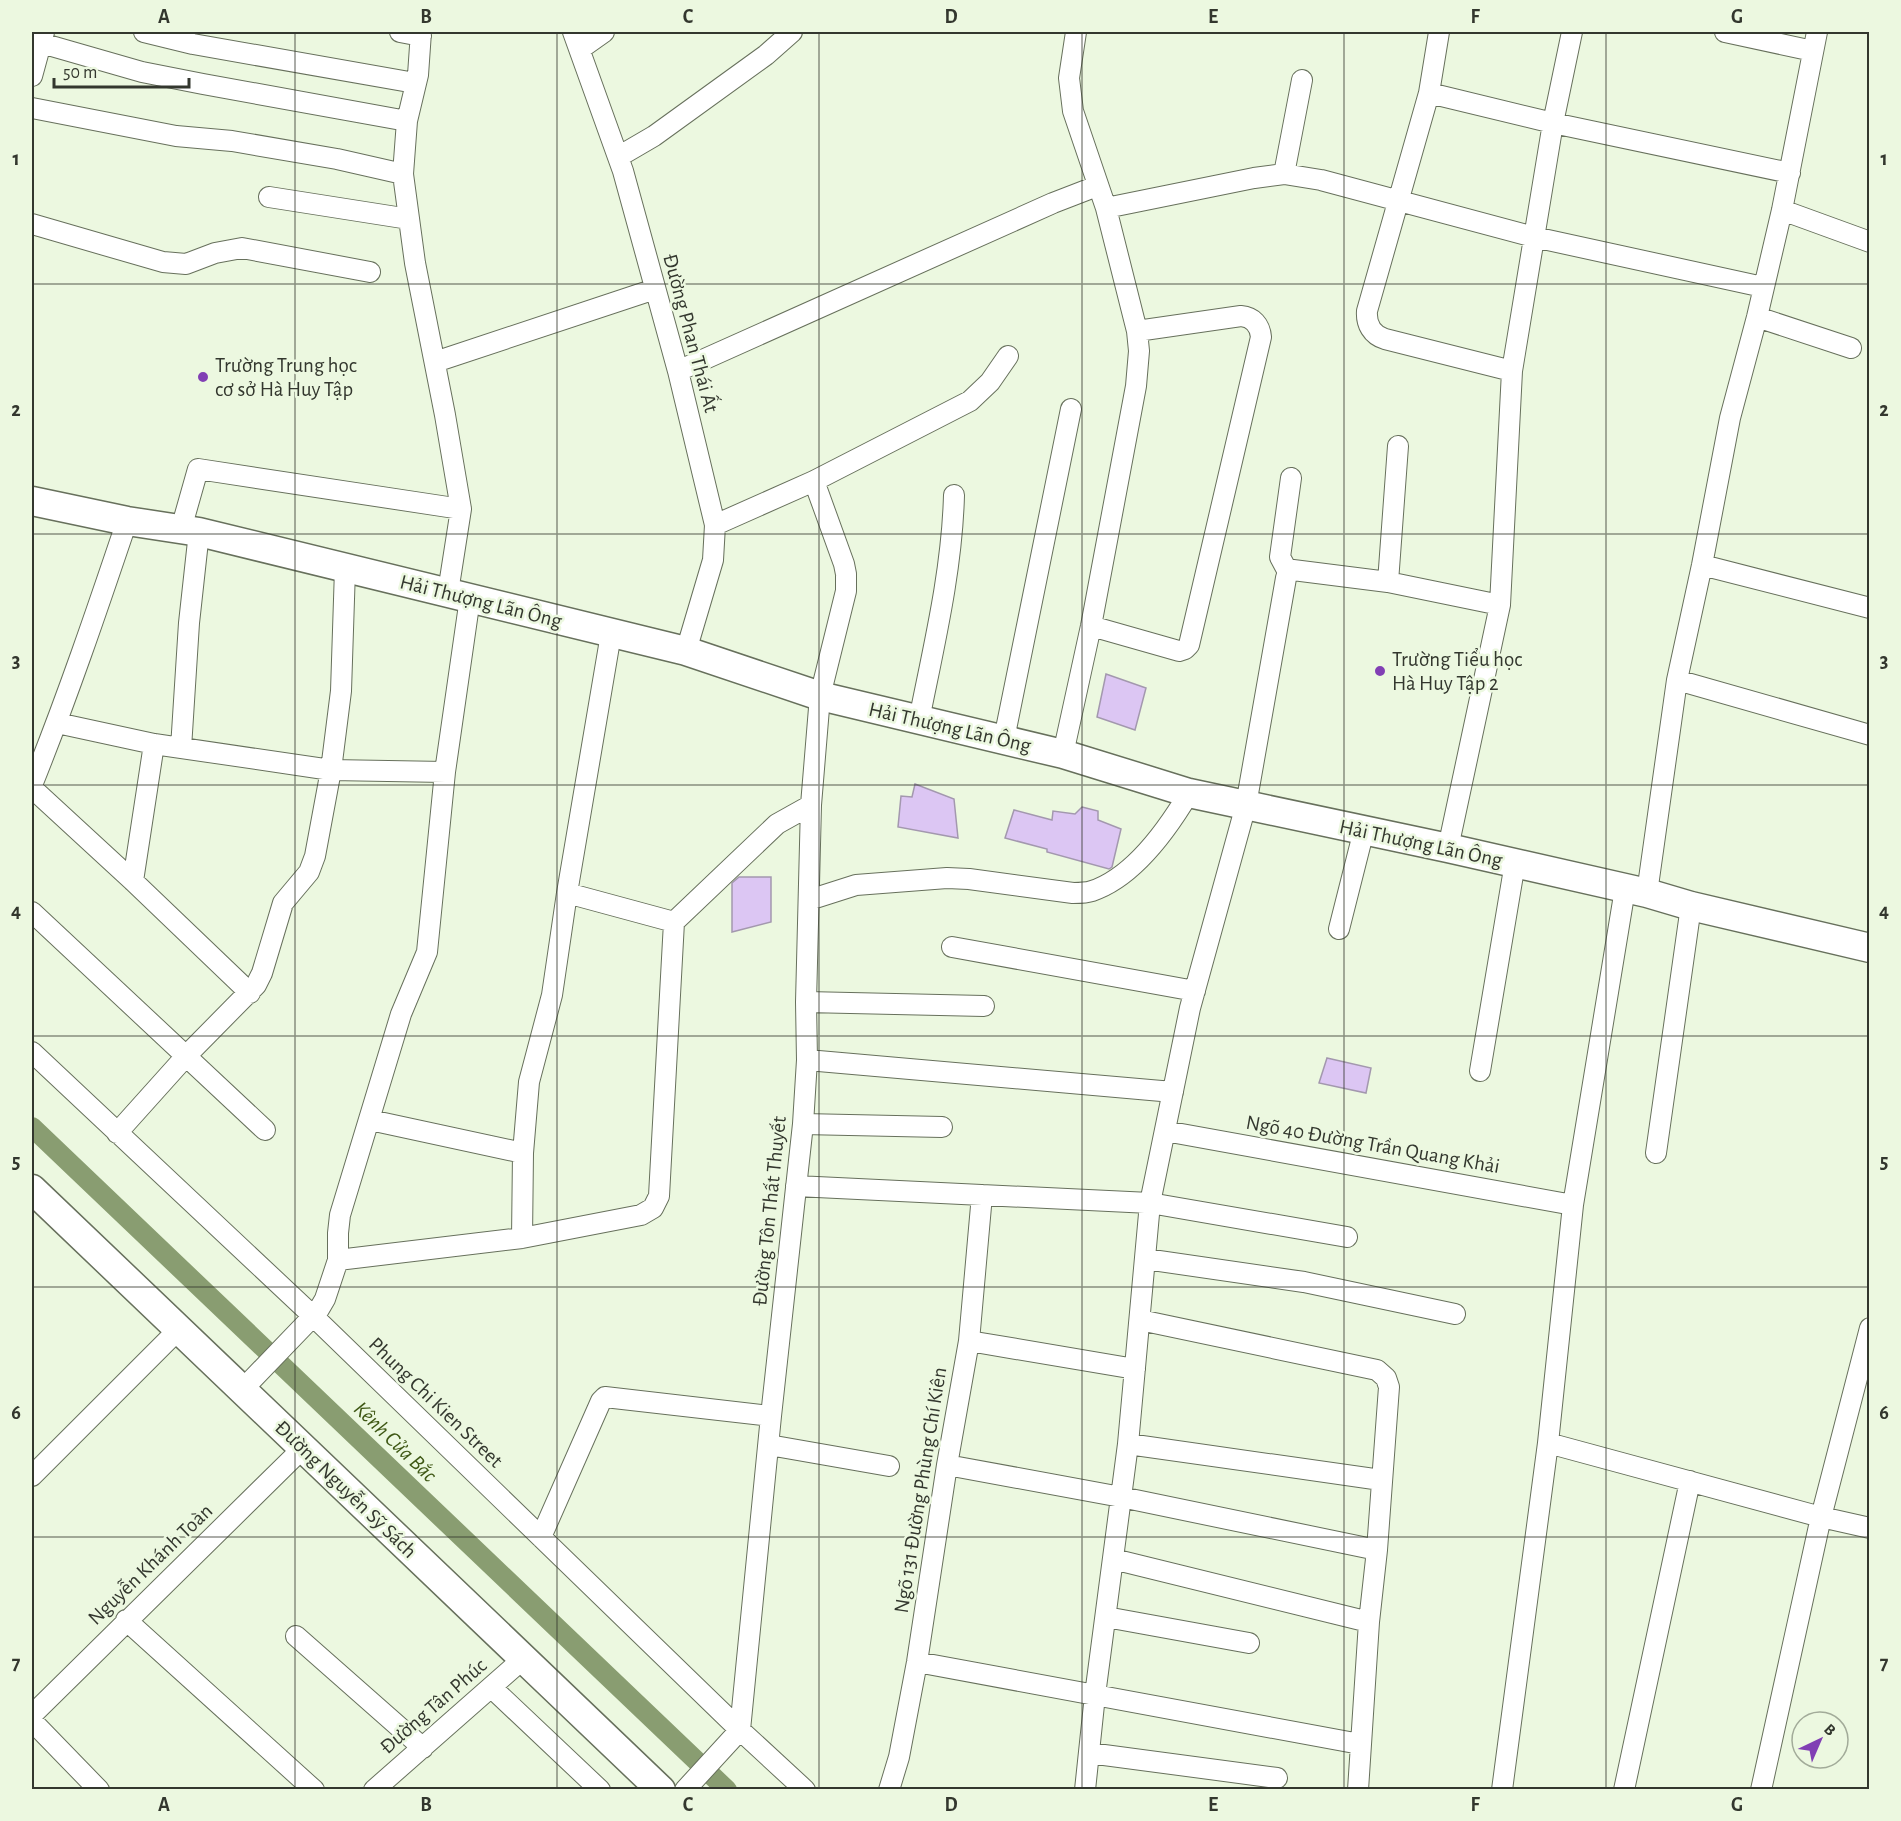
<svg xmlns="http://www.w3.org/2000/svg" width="1901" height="1821" font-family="'Alegreya Sans',sans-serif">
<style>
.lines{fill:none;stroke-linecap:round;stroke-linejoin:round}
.canal{stroke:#899d71;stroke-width:20}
.building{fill:#dcc6f3;stroke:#a398ae;stroke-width:1.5}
.street-casing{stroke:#67705c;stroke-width:22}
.secondary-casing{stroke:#67705c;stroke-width:31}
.street{stroke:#fff;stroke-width:20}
.secondary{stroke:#fff;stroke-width:28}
.grid{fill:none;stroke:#33372e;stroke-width:1.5;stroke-opacity:0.55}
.poi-dot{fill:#813fb4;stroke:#ecf8e0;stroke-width:2}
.labels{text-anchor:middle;stroke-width:5;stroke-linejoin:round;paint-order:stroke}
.street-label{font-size:21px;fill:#33372e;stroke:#ecf8e0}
.poi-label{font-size:21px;fill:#33372e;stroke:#ecf8e0;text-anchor:start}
.water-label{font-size:22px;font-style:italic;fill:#3f5815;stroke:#ecf8e0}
.neatline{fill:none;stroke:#33372e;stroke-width:2}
.grid-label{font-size:20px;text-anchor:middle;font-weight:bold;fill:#33372e}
</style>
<rect width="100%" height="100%" fill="#ecf8e0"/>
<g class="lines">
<!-- canal -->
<path class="canal" d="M32,1127L727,1790"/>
</g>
<!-- building -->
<path class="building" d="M1106,674L1146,688L1135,730L1097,717Z
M915,784L954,799L958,838L898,827L901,796L912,797Z
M1082,807L1098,811V820L1121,829L1112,867L1109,869L1047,852V849L1005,838L1014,810L1052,820L1053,811L1075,814Z
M739,877H771V922L732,932V883Z
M1327,1058L1371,1068L1366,1093L1319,1083Z"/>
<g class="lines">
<!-- street casing -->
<g class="street-casing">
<path id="street" d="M144,32L193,44L415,83
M400,32L421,36
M421,32L418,75L407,121L403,174L415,263L445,415L461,509L448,592
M573,32L623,171L678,371L715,525L713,560L686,651
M1439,32L1429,93L1367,311C1366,324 1372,335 1385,339L1512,371
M1725,32L1813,51
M41,43L142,72L203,84L407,121
M580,49L604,32
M32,76L44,32
M1429,93L1553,123L1790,173
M32,108L176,136L232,141L337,159L403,174
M618,157L654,136L766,55L792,32
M1284,174L1302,80
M269,197L409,219
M1106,208L1254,178L1284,174L1321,180L1534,237L1763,287
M1782,210L1870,242
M32,224L163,262L186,264L215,253L242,248L370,272
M1757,317L1851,348
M435,362L655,289
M678,371L1053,203L1097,186
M715,525L814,481L970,401L990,382L1008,356
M181,529L198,469L461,509
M1702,565L1870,608
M1288,572L1280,557L1291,478
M1388,582L1398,446
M1091,626L1179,651L1185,649L1189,645L1261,337C1260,325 1253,317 1241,316L1137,331
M1677,680L1870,735
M919,720C934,645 952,571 954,495
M57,723L154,744L331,770L445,772
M1004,739L1071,409
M181,748L189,623L199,532
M1063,754L1091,626L1136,386L1139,351L1137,331L1106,208L1073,111L1069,78L1076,32
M32,785C67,698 97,610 127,521
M32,788L133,881L250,993
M1448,848L1500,605L1512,371L1553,123L1572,32
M133,881L154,744
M567,893L674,922
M1647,893L1677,680L1702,565L1730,418L1757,317L1782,210L1817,32
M809,900L856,885L947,878L969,879L1073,893C1079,893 1086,893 1092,891C1134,877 1167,830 1189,793
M32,912L265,1130
M1339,929L1364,830
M952,947L1195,991
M806,1002L984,1006
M32,1052L314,1317L740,1730L805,1790
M807,1060L1173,1092
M1480,1071L1515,863
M370,1120L523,1153
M803,1124L942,1127
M1165,1131L1573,1205
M117,1133L187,1055L256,985L262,973L283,903L309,872L315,856L331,770L341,691L345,569
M1656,1153L1691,906
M796,1186L1150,1203L1347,1237
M522,1238L523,1153L529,1082L552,995L567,893L611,634
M1145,1259L1304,1282L1455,1314
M338,1260L522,1238L641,1215L653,1208L659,1196L674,922L777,824L811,805
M1140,1320L1377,1370L1386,1378L1389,1387L1377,1550L1369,1622L1358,1790
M969,1341L1135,1369
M243,1389L318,1311L325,1299L338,1260V1233L340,1215L401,1014L427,952L445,772L470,598
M1548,1443L1821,1517L1870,1528
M1128,1444L1381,1480
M769,1445L889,1466
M947,1465L1121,1497L1377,1550
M32,1476L179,1329
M541,1537L601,1401L605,1397L771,1416
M1113,1559L1369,1622
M1106,1617L1249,1643
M126,1620L314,1790
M296,1636L423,1748
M917,1662L1360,1744
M492,1688L600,1790
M32,1715L303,1448
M32,1721L99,1790
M1089,1753L1277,1778
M374,1790L523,1659
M685,1790L740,1730L771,1416L803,1124L807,1060L806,1002L811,805L820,696L846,591V574L844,564L814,481
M889,1790L899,1757L917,1662L947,1465L969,1341L982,1195
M1085,1790L1095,1695L1128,1444L1150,1203L1190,1008L1246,805L1286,578L1288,572L1293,570L1388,582L1500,605
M1502,1790L1548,1443L1573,1205L1625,889
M1624,1790L1690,1481
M1761,1790L1821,1517L1870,1328"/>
</g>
<!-- secondary casing -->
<g class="secondary-casing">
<path id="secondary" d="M32,501L127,521L199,532L686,651L820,696L1063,754L1189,793L1448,848L1647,893L1691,906L1870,948
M32,1189L661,1790"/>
</g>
<!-- street -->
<use href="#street" class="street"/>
<!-- secondary -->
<use href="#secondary" class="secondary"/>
</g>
<!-- grid -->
<path class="grid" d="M295,32V1790M557,32V1790M819,32V1790M1082,32V1790M1344,32V1790M1606,32V1790M32,284H1870M32,534H1870M32,785H1870M32,1036H1870M32,1287H1870M32,1537H1870"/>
<!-- markers -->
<g class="poi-dot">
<circle cx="203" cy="377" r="6"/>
<circle cx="1380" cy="671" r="6"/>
</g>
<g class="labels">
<!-- street labels -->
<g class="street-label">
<text transform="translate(691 333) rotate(75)" y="7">Đường Phan Thái Ất</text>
<text transform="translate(481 601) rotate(14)" y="7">Hải Thượng Lãn Ông</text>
<text transform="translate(950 727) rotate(13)" y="7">Hải Thượng Lãn Ông</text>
<text transform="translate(1421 843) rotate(12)" y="7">Hải Thượng Lãn Ông</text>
<text transform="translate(1373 1144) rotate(10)" y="7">Ngõ 40 Đường Trần Quang Khải</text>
<text transform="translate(769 1211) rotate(-84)" y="7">Đường Tôn Thất Thuyết</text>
<text transform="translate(436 1402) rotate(44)" y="7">Phung Chi Kien Street</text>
<text transform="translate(346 1489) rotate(44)" y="7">Đường Nguyễn Sỹ Sách</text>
<text transform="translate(920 1490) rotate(-81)" y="7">Ngõ 131 Đường Phùng Chí Kiên</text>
<text transform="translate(150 1564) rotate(-44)" y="7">Nguyễn Khánh Toàn</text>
<text transform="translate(433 1706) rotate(-41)" y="7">Đường Tân Phúc</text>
</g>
<!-- poi labels -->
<g class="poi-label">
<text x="215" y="372">Trường Trung học<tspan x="215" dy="24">cơ sở Hà Huy Tập</tspan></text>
<text x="1392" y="666">Trường Tiểu học<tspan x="1392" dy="24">Hà Huy Tập 2</tspan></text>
</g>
<!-- water labels -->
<g class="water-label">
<text transform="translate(396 1441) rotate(44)" y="8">Kênh Cửa Bắc</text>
</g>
</g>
<!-- border -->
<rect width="1901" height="1821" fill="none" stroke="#ecf8e0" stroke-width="66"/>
<!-- north arrow -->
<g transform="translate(1820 1740) rotate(44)"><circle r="28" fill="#ecf8e0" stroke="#a2ab99" stroke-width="1.5"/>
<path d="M0-4.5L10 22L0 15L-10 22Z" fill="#813fb4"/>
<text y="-9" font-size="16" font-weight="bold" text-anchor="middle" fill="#33372e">B</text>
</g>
<!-- scale -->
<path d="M54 78v9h135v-9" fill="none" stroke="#33372e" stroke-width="3"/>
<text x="63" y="78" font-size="18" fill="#33372e" stroke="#ecf8e0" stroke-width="4.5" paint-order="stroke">50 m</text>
<rect x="33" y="33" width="1835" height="1755" class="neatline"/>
<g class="grid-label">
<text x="164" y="23">A</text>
<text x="426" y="23">B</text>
<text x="688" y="23">C</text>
<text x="951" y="23">D</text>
<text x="1213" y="23">E</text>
<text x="1475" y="23">F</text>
<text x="1737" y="23">G</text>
<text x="16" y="165">1</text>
<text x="1884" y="165">1</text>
<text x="16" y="416">2</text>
<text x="1884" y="416">2</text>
<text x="16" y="667">3</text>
<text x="1884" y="667">3</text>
<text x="16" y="917">4</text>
<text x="1884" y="917">4</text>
<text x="16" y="1168">5</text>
<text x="1884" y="1168">5</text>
<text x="16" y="1419">6</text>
<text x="1884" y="1419">6</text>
<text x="16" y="1669">7</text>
<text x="1884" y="1669">7</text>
<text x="164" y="1811">A</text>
<text x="426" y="1811">B</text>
<text x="688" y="1811">C</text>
<text x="951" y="1811">D</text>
<text x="1213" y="1811">E</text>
<text x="1475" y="1811">F</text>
<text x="1737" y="1811">G</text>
</g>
</svg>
